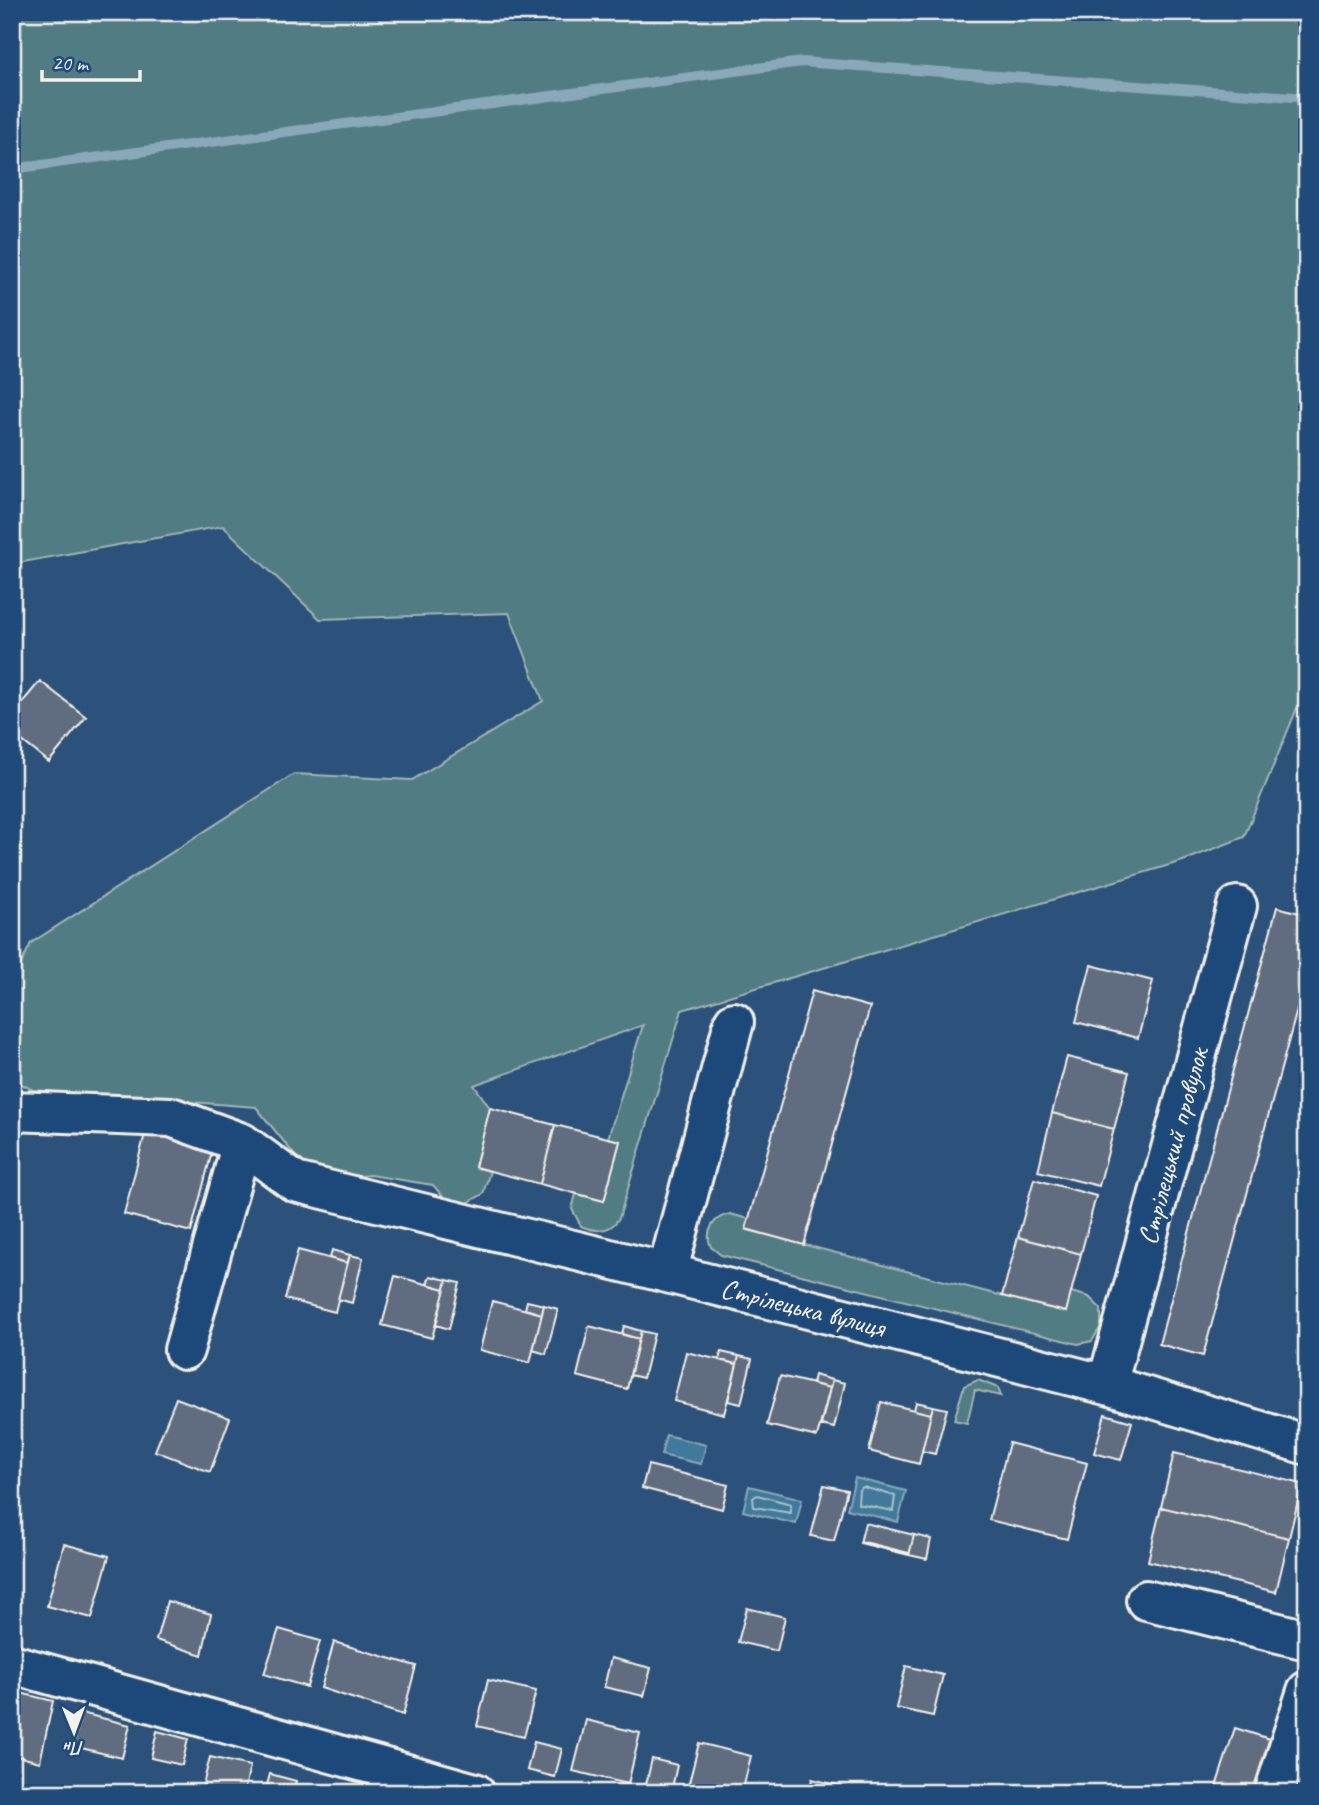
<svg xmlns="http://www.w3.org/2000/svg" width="1319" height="1805" font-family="Caveat,sans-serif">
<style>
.green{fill:#517b83;stroke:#a2b6b6;stroke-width:2}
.water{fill:#41799a;stroke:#89a9b9;stroke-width:2}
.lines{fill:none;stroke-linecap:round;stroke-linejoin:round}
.shore{stroke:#acc1c9;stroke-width:2}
.stream{stroke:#89a9b9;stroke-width:10}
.building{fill:#606c80;stroke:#f4f1e8;stroke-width:2}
.minor-casing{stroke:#f4f1e8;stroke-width:44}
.minor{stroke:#1f4a7a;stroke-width:38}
.labels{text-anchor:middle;stroke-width:7;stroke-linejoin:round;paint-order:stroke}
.street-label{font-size:28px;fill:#f4f1e8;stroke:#1f4a7a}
</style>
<rect width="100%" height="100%" fill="#2c517b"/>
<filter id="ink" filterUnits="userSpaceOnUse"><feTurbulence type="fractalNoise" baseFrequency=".0143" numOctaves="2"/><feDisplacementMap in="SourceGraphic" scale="14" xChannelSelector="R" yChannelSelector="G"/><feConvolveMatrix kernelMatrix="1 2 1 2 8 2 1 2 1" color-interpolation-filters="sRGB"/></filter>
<g filter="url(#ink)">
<!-- green -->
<path class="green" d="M12,12H1307V684L1244,837L1183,861L682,1010L619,1218C610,1233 595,1232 581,1226L572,1209L576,1194L604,1201L620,1141L608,1138L643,1025L474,1085L490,1108L475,1167L490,1171L483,1194L467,1203L447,1201L433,1185L370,1175L295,1182L301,1163L256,1107L33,1090L12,1079V983L31,943L294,774L412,780L543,701L509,613L320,619L223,526L17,563L12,567Z
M730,1214L749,1219L747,1230L1065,1312L1071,1292L1089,1297L1101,1309V1326L1092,1341L1078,1344L721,1255L711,1247C704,1231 714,1217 730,1214Z
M978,1380L998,1388L1001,1396L975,1390L967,1423L954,1420L964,1386Z"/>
<!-- water -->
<path class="water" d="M666,1435L706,1445L701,1464L661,1455Z
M855,1478L906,1491L898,1522L847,1509Z
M749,1486L802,1499L796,1524L743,1511Z"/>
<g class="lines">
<!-- shore -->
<path class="shore" d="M863,1487L895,1496L893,1511L858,1504L859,1490Z
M757,1495L791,1504V1513L754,1507L753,1498Z"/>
<!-- stream -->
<path class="stream" d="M12,169L802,62L1307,98"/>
</g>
<!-- building -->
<path class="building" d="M40,681L86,717L49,762L12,733V715Z
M1277,907L1307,915V973L1203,1356L1159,1344Z
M1091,965L1153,981L1138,1038L1076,1022Z
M812,991L870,1007L804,1245L746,1229Z
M1067,1057L1129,1072L1114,1129L1052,1113Z
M490,1108L555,1125L540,1184L475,1167Z
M1052,1113L1114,1129L1099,1186L1038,1171Z
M555,1125L620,1141L604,1201L540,1184Z
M146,1130L213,1148L191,1232L124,1214Z
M1034,1179L1096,1196L1081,1254L1018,1237Z
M1018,1237L1081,1254L1066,1312L1002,1296Z
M298,1250L347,1263L335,1312L285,1299Z
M332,1250L350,1255L347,1263L330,1258Z
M350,1255L363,1258L352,1303L338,1299Z
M395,1276L445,1289L432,1338L382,1325Z
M430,1276L447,1280L445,1289L427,1284Z
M447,1280L460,1283L449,1329L436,1325Z
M492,1301L542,1314L530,1363L480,1350Z
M527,1301L544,1305L542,1314L525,1309Z
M544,1305L558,1309L546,1354L533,1350Z
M589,1326L639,1339L627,1389L577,1376Z
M624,1326L641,1331L639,1339L622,1334Z
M641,1331L654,1334L643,1378L630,1375Z
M686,1352L737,1364L724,1414L674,1401Z
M721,1352L739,1356L737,1364L719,1360Z
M739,1356L752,1359L741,1404L728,1401Z
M814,1375L832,1380L830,1388L812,1384Z
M780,1376L830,1388L817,1437L767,1425Z
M832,1380L845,1383L834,1428L821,1425Z
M176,1398L230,1418L210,1472L155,1451Z
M881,1402L931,1414L919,1464L869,1451Z
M916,1402L933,1406L931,1414L914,1410Z
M933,1406L947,1409L935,1454L922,1451Z
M1105,1414L1132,1422L1121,1460L1094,1453Z
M1009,1443L1087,1463L1067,1539L989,1520Z
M1174,1453L1302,1484L1289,1538L1161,1507Z
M648,1465L728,1485L722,1509L642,1488Z
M824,1485L847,1490L834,1541L811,1536Z
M1161,1507L1289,1538L1276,1592L1148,1561Z
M865,1523L914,1535L909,1555L860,1543Z
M914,1535L931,1539L927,1559L909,1555Z
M860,1541L909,1553V1555Z
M64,1544L109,1556L92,1618L47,1606Z
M167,1601L211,1614L202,1655L156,1640Z
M747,1608L785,1617L777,1651L738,1642Z
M279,1629L320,1641L307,1687L264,1674Z
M334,1642L416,1666L403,1715L321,1688Z
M611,1658L651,1668L644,1696L604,1687Z
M906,1666L943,1675L933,1716L896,1708Z
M488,1680L536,1691L524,1737L477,1726Z
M12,1691L53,1701L40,1762L12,1755Z
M81,1713L130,1725L122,1758L73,1746Z
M586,1720L640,1733L628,1784L573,1771Z
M1235,1728L1276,1741L1260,1793H1214Z
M157,1731L188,1739L182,1765L151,1758Z
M534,1742L562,1749L555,1777L527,1770Z
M699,1743L751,1756L742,1793H714L688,1787Z
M1307,1747V1786L1291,1781Z
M210,1757L250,1766L244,1793H201Z
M652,1759L677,1765L671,1793H644Z
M270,1774L296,1781L293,1793H265Z
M812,1779L857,1790L856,1793H809Z"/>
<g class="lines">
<!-- minor casing -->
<g class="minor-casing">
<path id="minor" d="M12,1111L171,1117L242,1143L295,1182L667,1273L1107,1385L1307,1445
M667,1273L734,1022
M184,1350L242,1143
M1107,1385L1237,906
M1146,1600L1307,1640
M12,1664L475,1793
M1274,1793L1307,1691"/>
</g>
<!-- minor -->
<use href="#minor" class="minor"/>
</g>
</g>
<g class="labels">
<!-- street labels -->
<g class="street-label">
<text transform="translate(1172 1146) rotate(-75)" y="10">Стрілецький провулок</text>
<text transform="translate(803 1307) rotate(14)" y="10">Стрілецька вулиця</text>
</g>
</g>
<!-- margin -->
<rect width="1319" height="1805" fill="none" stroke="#1f4a7a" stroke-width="42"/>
<rect x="21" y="21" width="1277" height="1763" fill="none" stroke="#f4f1e8" stroke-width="2.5" filter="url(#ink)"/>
<!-- north arrow -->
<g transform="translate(74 1732) rotate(179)" stroke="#1f4a7a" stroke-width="5" paint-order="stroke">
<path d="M0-5L12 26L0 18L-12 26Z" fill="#f4f1e8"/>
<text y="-10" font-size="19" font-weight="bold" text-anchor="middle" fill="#f4f1e8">Пн</text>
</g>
<!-- scale -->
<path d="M42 70v10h98v-10" fill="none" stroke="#f4f1e8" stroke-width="3.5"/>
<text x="52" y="70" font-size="21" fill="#f4f1e8" stroke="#1f4a7a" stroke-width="5" paint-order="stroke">20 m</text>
</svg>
